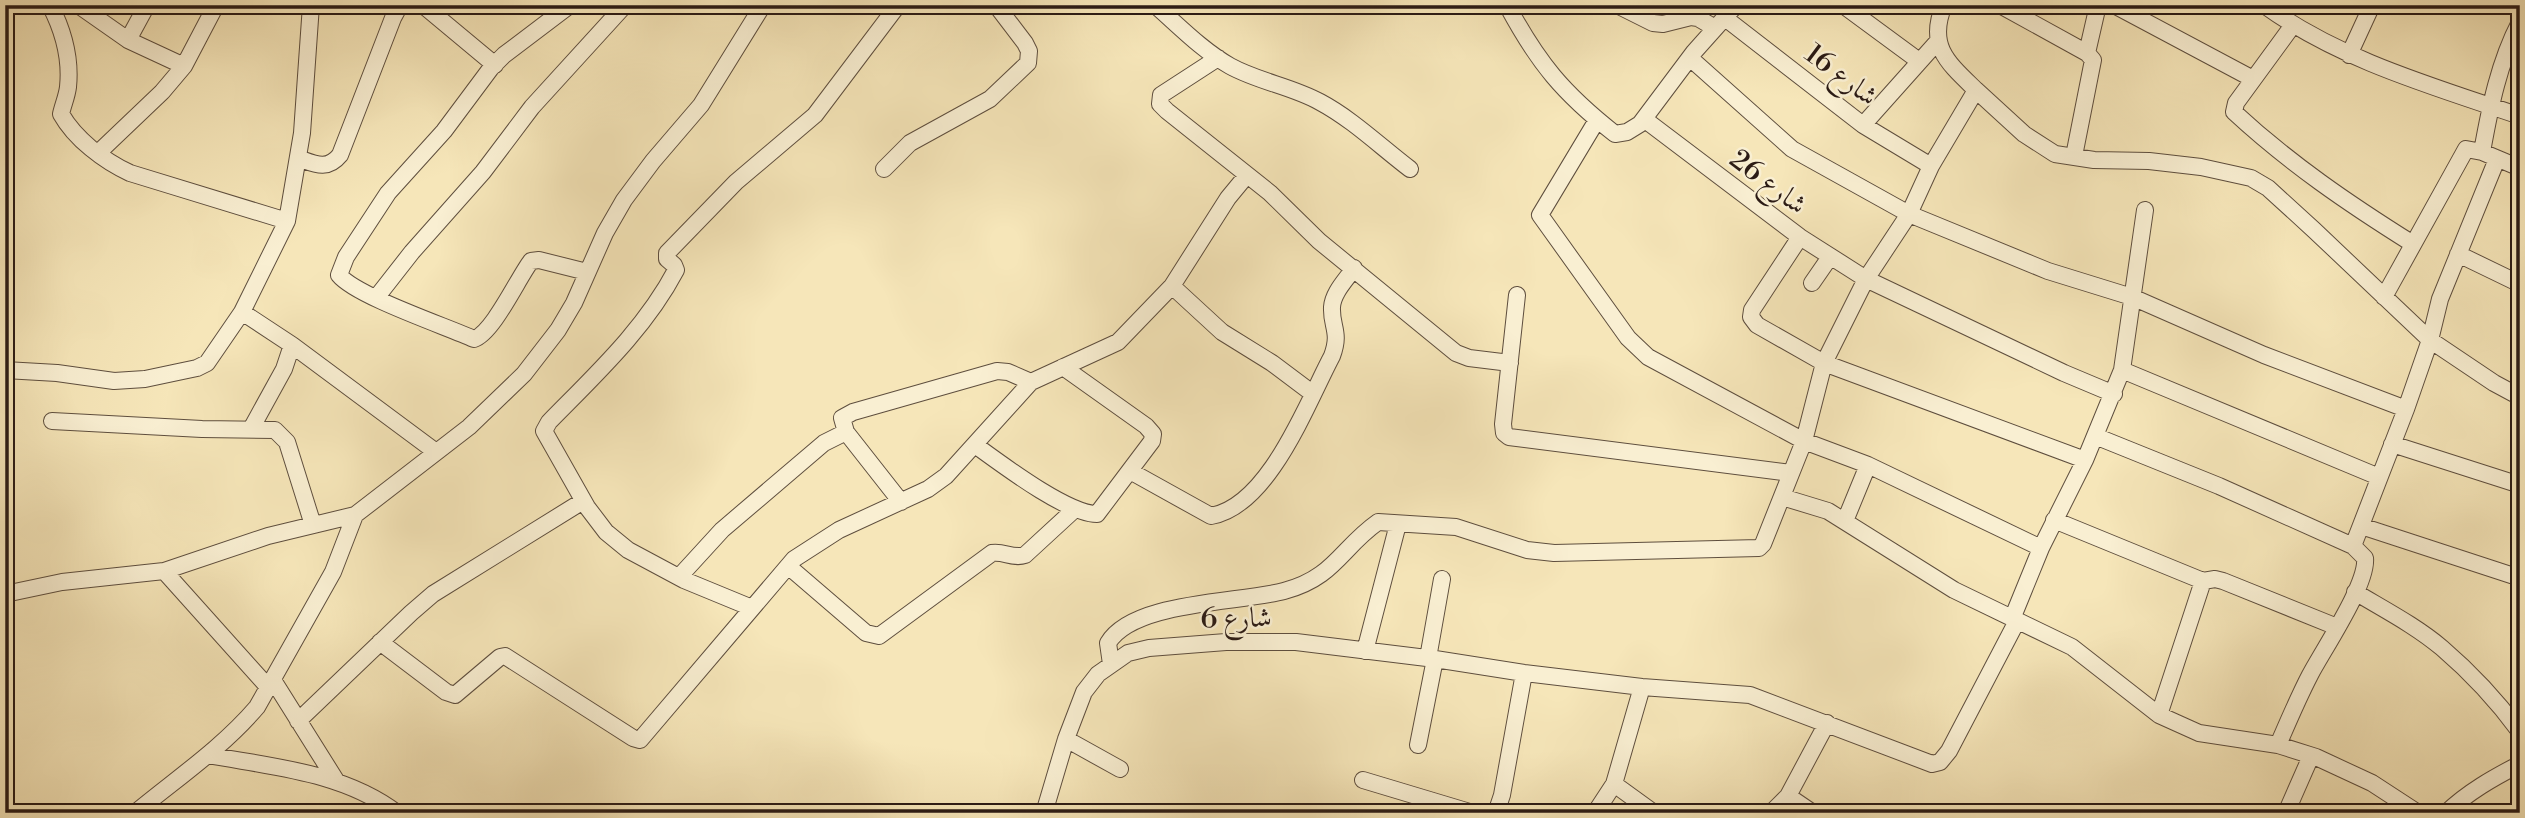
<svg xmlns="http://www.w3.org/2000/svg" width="2525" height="818" font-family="'Libre Bodoni',Amiri,serif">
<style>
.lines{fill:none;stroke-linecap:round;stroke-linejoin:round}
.minor-casing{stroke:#5e4e3e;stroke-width:18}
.minor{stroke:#f9efd2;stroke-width:16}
.labels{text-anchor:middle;stroke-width:5;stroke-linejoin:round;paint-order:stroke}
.street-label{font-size:28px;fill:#2b1b15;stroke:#f9efd2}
</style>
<rect width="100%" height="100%" fill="#f6e6b9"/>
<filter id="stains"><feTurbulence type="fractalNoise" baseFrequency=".00286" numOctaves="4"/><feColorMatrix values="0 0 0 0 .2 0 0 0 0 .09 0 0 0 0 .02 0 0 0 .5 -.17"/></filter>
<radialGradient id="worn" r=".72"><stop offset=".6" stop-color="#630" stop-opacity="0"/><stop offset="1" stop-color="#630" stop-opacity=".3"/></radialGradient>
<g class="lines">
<!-- minor casing -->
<g class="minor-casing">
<path id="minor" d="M50,5C63,30 71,58 68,87C67,96 63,105 61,114C75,139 104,161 130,173L287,221
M78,5L128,40L184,66
M423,5L495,65
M517,5H518
M570,5L504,55L491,68L444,131L388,193L346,257L339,275C356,296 445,326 474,339C493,333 518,278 531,261L539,260L587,272
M1155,5C1179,26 1202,50 1230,66C1259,82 1291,86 1320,102C1352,119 1381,147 1410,169
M1507,5C1538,63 1563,93 1615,134L1627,132L1640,124L1694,52L1736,5
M1617,5L1653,23L1663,24L1691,17L1698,18L1715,28
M1843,5L1919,61
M1944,5C1927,46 1948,63 1976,90
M2000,5L2087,53L2093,60L2074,156
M2114,5L2253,79
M2264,5C2340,60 2432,86 2520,116
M1725,18L1863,125L1931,166
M2293,25L2236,103L2234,112C2289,163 2349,204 2413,244
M128,40L147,5
M2087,53L2098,5
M2349,55L2372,5
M1218,58L1161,95L1160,104L1167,111L1270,193L1319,241L1456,353L1469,358L1510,363
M1690,58L1792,149L1909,214L2048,271L2132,297L2264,355L2406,409
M1644,119L1800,237L1866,279L2064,373L2114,394
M1597,120L1540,215L1628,338L1648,357L1804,441L1868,465L2041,548
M1863,125L1938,41
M2482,152C2490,107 2499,62 2520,22
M98,153L162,92L184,66L216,5
M298,158C315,164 327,171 340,155L393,18L400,5
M884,169L910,143L990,99L1028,63L1029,51L1025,43L996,5
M1800,237L1752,310L1751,317L1757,325L1824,363L2085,460
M2458,254L2520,284
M1812,283L1830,257
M1172,286L1222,332L1272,363L1312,393
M1517,295L1503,424L1504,433L1509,437L1791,473
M2384,297L2466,149L2482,152L2520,168
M376,298L412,252L483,172L532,107L625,5
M242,312L292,345L436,452
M5,370L57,373L114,381L145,379L178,372L197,368L207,363L242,312L287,221L302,133L311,5
M2122,370L2379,477
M52,421L202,429L275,430L287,442L313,525
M251,429L284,369L292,345
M846,432L842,418L853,412L997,371L1008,372L1031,382
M2095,436L2219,486L2353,546
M2392,444L2520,485
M975,445C1000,463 1067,514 1097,514L1152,441L1153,434L1146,426L1063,367
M1130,471L1211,516C1269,506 1307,403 1332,356C1341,332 1331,327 1332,307C1333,292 1347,279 1354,268
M1782,497L1828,511L1954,590L2072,647L2159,715
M2054,520L2203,581L2159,715L2199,733L2278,745L2316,757L2372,783L2418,813
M1845,521L1868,465
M2361,526L2520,578
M788,566L866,633L879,636L992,553C1004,551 1013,559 1025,555L1075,509
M164,571L268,687
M679,577L722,530L824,443L846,432L901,502
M2203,581L2215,579L2223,581L2337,627
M2355,592C2385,610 2416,626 2442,648C2470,672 2498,702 2520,732
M5,594L62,582L164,571L268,536L355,515L469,427L524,374L558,330L574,303L605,233L624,200L653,161L701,105L763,5
M752,608L684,580L628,550L606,532L587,507L544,431L549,422C595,375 645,329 676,270L674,265L667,259V253L736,182L815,115L898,5
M2012,619L2041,548L2085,460L2122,370L2145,210
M380,642L446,692L455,695L500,657L505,656L633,738L640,740L794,559L839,530L928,489L946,476L1031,382L1118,342L1172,286L1228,198L1247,175
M1365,651L1398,524
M1428,658L1442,579
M1111,664L1108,643C1133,601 1239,603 1284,591C1334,578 1341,548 1378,522L1456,527L1527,550L1554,553L1759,548L1763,544L1804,441L1824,363L1866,279L1909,214L1931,166L1976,90L2024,134L2055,154L2094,160L2149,161L2201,167L2251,178L2268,188L2314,230L2430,340L2494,383L2520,397
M273,680L337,782
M298,721L411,613L433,594L583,501
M1066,739L1120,769
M1418,745L1435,659
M2278,745C2288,722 2298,698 2310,675C2323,650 2368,584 2365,558L2353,546L2406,409L2430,340L2440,299L2497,159
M208,755C272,767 343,772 397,813
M1363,780L1473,813
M1614,784L1654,813
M1788,796L1813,813
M135,813C176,779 222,748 257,707L333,572L355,515
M1044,813L1066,739L1084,692L1098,674L1128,653L1149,648L1226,642H1296L1435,659L1524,673L1642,687L1750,695L1932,764L1940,762L1949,751L2017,621
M1496,813L1502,795L1524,673
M1595,813L1614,784L1642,687
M1771,813L1788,796L1827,723
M2286,813L2311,756
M2446,813C2468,792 2493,778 2520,764"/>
</g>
<!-- minor -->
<use href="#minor" class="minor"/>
</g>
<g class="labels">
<!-- street labels -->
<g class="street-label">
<text transform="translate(1842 74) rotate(37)" y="10">شارع 16</text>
<text transform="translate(1769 181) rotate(37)" y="10">شارع 26</text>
<text transform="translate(1236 617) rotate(-1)" y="10">شارع 6</text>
</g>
</g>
<!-- margin -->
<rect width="2525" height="818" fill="none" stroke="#f6e6b9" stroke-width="28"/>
<rect x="7" y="7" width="2511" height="804" fill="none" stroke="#2b1b15" stroke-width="3.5"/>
<rect x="14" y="14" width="2497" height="790" fill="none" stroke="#2b1b15" stroke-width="2"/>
<rect width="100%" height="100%" filter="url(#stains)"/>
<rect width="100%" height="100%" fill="url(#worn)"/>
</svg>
